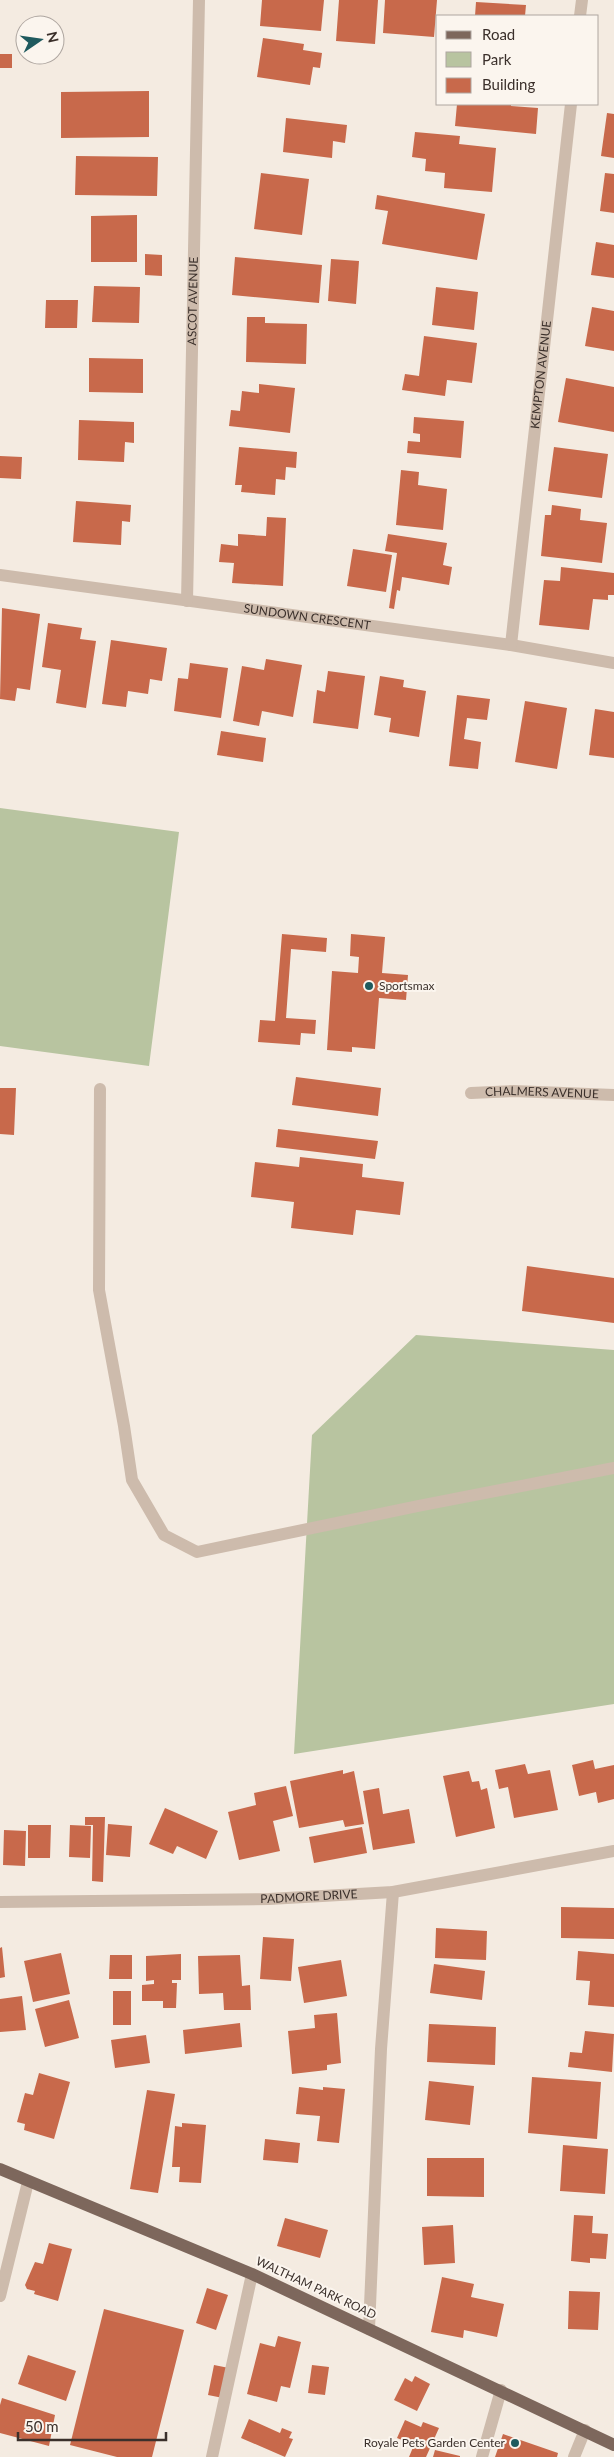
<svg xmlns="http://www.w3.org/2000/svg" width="614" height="2457" font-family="Lato,sans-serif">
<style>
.green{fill:#b8c4a0}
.building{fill:#c8694b}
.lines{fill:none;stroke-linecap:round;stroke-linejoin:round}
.minor{stroke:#cdbbac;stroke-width:12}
.major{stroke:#7d675c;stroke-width:12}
.poi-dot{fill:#1f5a5e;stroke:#fbf5ee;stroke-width:2}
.labels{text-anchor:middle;stroke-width:4;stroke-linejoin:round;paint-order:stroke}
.street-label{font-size:12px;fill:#3b302b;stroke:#fbf5ee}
.poi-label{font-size:12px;fill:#3b302b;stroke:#fbf5ee;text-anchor:start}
</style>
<rect width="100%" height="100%" fill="#f4ebe1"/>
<!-- green -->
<path class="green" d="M0,808L179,832L149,1066L0,1046Z
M416,1335L614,1350V1704L294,1754L312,1435Z"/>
<!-- building -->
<path class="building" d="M262,0H324L321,31L260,26Z
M339,0H378L375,44L336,41Z
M385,0H437L434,37L383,33Z
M476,2L526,5L525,16H475Z
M263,38L304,44L303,50L322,53L320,68L313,67L310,85L257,77Z
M0,54H12V68H0Z
M149,91V137L61,138V92Z
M457,104H511V106L538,108L536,134L455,126Z
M607,113L614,114V158L601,156Z
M286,118L347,125L345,143L333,141L332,158L283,152Z
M415,132L460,136L459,144L496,148L492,192L444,188L445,173L425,171L426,159L412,157Z
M76,156L158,157L157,196L75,195Z
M261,173L309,179L302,235L254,229Z
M605,173L614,174V213L600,211Z
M377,195L485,214L477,260L382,244L388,211L375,209Z
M137,215V262H91V216Z
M596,242L614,245V278L591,275Z
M145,254L162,255V276L145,275Z
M235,257L322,265L319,303L232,295Z
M331,259L359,261L356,304L328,301Z
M94,286L140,287L139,323L92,322Z
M436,287L478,292L474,330L432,325Z
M46,300H78L77,328H45Z
M592,307L614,311V351L585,346Z
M247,317H265V323L307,324L306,364L246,362Z
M424,336L477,343L472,383L447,380L445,396L402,390L405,374L419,376Z
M89,358L143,359V393L89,392Z
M566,378L614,387V432L558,422Z
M259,384L295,388L290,433L229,426L231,410L240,411L242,391L259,393Z
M414,417L464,421L461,458L407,453L408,441L420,442V434L413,433Z
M79,420L134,422V443L125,442L124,462L78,460Z
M239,447L297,452L296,468L286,467L285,480L276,479L275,495L241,492L242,485H235Z
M554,447L608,454L602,498L548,491Z
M0,456L22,457L21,479L0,478Z
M401,470L419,472L418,485L447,489L443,530L396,525Z
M76,501L131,505L130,522L122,521L121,545L73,542Z
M552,505L581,509L580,520L607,523L602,563L541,556L545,515H551Z
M267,517L286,518L283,586L232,583L234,563L219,562L221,544L238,546V534L266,536Z
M388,534L447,543L443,565L452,567L449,585L402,577L400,591L397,590L394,609L389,608L397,553L385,551Z
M353,549L392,555L386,592L347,586Z
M561,567L614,573V595H608V600L593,599L589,630L539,625L544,580L560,581Z
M2,608L40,614L30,690L17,688L15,701L0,699Z
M48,623L82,628L80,639L96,641L86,708L56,703L61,670L42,667Z
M111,640L167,648L162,681L150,679L148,694L128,691L126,707L102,704Z
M266,659L302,665L293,717L262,711L259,726L233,721L242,666L264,670Z
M190,663L228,668L221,718L174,711L178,678L188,679Z
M328,671L365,676L358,729L313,723L317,690L325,692Z
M380,676L404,680L403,687L426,691L419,737L389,732L391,718L374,715Z
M457,695L490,699L487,720L467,718L464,739L481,742L478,769L449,766Z
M525,701L567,708L557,769L515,762Z
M595,709L614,712V758L589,755Z
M221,731L266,738L263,762L217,755Z
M282,934L327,938L326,952L291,949L286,1018L316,1020L315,1034L301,1033L300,1045L258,1042L260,1020L275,1021Z
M351,934L385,937L382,973L408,975L406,1000L379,998L375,1049L352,1047V1052L327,1050L332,971L358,973L359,957L350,956Z
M296,1077L381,1088L378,1116L292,1105Z
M0,1088H16L14,1135L0,1134Z
M278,1129L378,1141L375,1159L276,1147Z
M300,1157L363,1164L362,1177L404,1182L400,1215L356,1210L353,1235L291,1228L294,1202L251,1197L255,1162L299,1167Z
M527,1266L614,1278V1323L522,1311Z
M593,1760L595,1769L614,1765V1799L598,1803L596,1792L579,1796L572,1765Z
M525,1764L528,1774L550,1770L558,1810L514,1818L508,1787L499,1789L495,1770Z
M343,1770V1774L354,1771L364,1824L345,1827L343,1820L299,1828L290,1781Z
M469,1771L472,1782L479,1781L481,1790L487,1788L495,1828L456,1837L443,1776Z
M286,1786L293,1816L273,1821L280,1851L239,1860L228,1812L256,1805L254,1793Z
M379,1788L383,1814L409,1809L415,1843L373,1850L363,1791Z
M165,1808L218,1831L206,1859L177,1846L173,1854L149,1844Z
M85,1817H105L103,1882L92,1881L93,1825H85Z
M108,1824L132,1826L130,1857L106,1855Z
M28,1825H51L50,1858H28Z
M70,1825L91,1826L90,1858L69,1857Z
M362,1827L367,1853L314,1863L309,1837Z
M4,1830L26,1831L25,1866L3,1865Z
M561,1907L614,1908V1939L561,1938Z
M436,1928L487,1931L486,1960L435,1958Z
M263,1937L294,1939L291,1981L260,1979Z
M2,1947L5,1977L0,1978V1948Z
M578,1951L614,1954V2007L588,2005L590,1981L576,1980Z
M61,1953L70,1994L33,2002L24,1961Z
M181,1954V1980H172V1983H177L176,2008H163V2001H142V1985L154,1984V1980L146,1981V1956Z
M110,1955H132V1979H109Z
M240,1955L242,1986L250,1985L251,2010H224L223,1993L199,1994L198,1956Z
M341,1960L347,1996L304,2003L298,1967Z
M434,1964L485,1971L482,2000L430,1993Z
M113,1991H131V2025H113Z
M22,1996L26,2030L0,2032V1999Z
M69,2000L79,2038L45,2047L35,2009Z
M337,2013L341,2063L327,2065V2070L292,2074L288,2031L315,2028L314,2015Z
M240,2023L242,2047L185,2054L183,2030Z
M429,2024L496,2027L495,2065L427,2062Z
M585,2031L614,2034L612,2072L568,2067L570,2052L582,2053Z
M146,2035L150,2063L115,2068L111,2040Z
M39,2073L70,2082L54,2139L24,2130L25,2124L17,2122L25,2093L33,2095Z
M532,2077L601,2082L597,2139L528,2133Z
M429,2081L474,2086L470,2125L425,2120Z
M299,2087L323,2090V2087L345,2089L339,2143L317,2141L320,2116L296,2114Z
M147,2090L175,2094L158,2193L130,2189Z
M182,2123L206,2125L201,2183L179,2182L180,2167H172L175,2126L182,2127Z
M265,2139L300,2143L298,2163L263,2160Z
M563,2145L608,2149L605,2194L560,2191Z
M427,2158H484V2197L427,2196Z
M574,2215L593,2216L592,2233L608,2234L606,2259L590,2258V2263L571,2261Z
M285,2218L328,2230L320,2258L277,2246Z
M453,2225L455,2263L424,2265L422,2227Z
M49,2243L72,2249L58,2301L34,2294L35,2291L27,2289L25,2285L35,2262L43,2264Z
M442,2277L474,2284L471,2297L504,2304L497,2337L464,2330L463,2338L431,2332Z
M207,2288L228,2295L216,2330L196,2323Z
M569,2291L600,2292L598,2330L568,2329Z
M104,2309L184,2330L152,2457H117L70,2445Z
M278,2336L301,2342L290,2388L281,2386L277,2402L247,2394L260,2343L275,2347Z
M28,2355L76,2371L66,2401L18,2384Z
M214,2365L229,2368L223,2398L208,2395Z
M312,2365L329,2367L325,2395L308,2393Z
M415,2376L430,2384L417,2411L394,2400L405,2378L412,2382Z
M2,2398L55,2415L49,2446L0,2433V2405Z
M249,2419L280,2433L282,2428L292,2432L289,2438L293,2439L285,2457L241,2438Z
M405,2420L421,2427L423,2422L439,2428L426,2457H409L414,2445L397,2438Z
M503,2434L558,2453L557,2457H495Z
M435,2450L460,2456V2457H433Z"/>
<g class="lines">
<!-- minor -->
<g class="minor">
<path d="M580,16L582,0"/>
<path id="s1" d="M0,575L511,645L614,663"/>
<path id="s2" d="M187,601L199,0"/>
<path id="s3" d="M511,645L571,104"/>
<path d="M100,1089L99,1290L124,1426L132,1480L164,1535L197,1552L418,1506L614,1468"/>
<path id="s4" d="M471,1093L513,1091L614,1095"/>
<path id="s5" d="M0,1902L269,1899L393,1892L614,1851"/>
<path d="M0,2296L28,2182"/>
<path d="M369,2329L381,2049L393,1892"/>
<path d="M212,2457L252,2274"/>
<path d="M482,2457L501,2390"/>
<path d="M574,2457L585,2430"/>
</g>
<!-- major -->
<path class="major" d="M0,2169L252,2274L614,2445"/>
</g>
<!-- markers -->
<g class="poi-dot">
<circle cx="369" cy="986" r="5"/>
<circle cx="515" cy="2443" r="5"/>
</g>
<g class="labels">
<!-- street labels -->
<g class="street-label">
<text dy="4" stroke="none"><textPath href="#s2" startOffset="300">ASCOT AVENUE</textPath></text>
<text dy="4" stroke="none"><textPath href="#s3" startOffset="272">KEMPTON AVENUE</textPath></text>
<text dy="4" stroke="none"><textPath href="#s1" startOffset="310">SUNDOWN CRESCENT</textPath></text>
<text dy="4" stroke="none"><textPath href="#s4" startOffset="71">CHALMERS AVENUE</textPath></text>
<text dy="4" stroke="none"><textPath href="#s5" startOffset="309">PADMORE DRIVE</textPath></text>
<text transform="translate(316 2288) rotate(25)" y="4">WALTHAM PARK ROAD</text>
</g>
<!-- poi labels -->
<g class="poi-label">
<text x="379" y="990">Sportsmax</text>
<text x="505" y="2447" text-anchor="end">Royale Pets Garden Center</text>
</g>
</g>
<!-- legend -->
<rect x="436" y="15" width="162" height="90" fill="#fbf5ee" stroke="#aea6a0"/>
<rect x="446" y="31" width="25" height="8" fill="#7d675c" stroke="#aea6a0"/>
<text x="482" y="40" font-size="15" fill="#3b302b">Road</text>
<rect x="446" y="52" width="25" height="15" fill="#b8c4a0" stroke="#aea6a0"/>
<text x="482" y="65" font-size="15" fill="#3b302b">Park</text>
<rect x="446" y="78" width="25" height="15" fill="#c8694b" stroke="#aea6a0"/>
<text x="482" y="90" font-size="15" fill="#3b302b">Building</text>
<!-- north arrow -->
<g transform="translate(40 40) rotate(77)"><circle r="24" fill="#fbf5ee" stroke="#aea6a0"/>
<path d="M0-4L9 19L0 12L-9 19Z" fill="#1f5a5e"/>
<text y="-8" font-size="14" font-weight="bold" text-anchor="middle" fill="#3b302b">N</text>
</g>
<!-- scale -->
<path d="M18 2432v8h148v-8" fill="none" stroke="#3b302b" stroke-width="2.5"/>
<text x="25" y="2432" font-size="15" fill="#3b302b" stroke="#fbf5ee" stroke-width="4" paint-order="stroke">50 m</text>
</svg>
